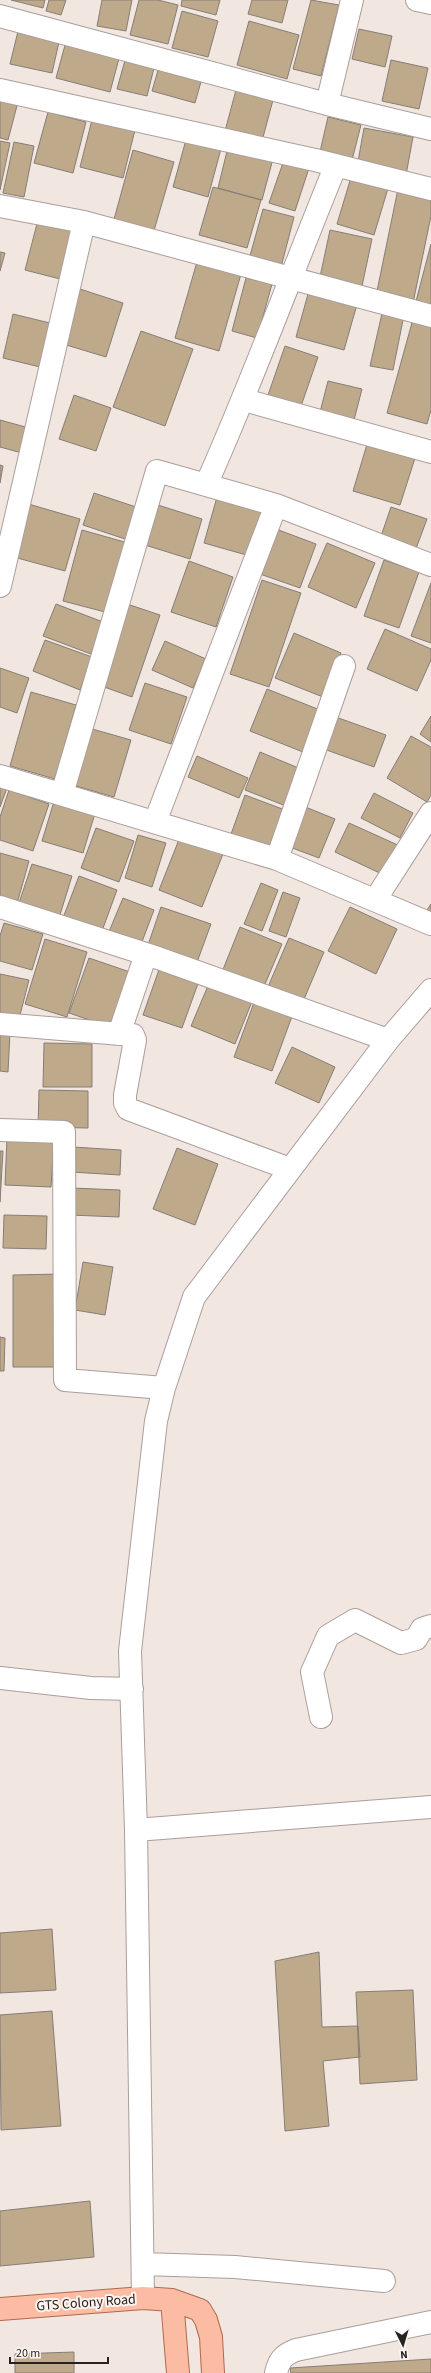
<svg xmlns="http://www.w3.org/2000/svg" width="431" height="2373" font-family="'Source Sans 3',sans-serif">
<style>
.building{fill:#bea98b;stroke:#857e76}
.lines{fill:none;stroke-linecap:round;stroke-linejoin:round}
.minor-casing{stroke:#aa9e9a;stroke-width:24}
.major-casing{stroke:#b0694e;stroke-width:24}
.minor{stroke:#fff;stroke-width:22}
.major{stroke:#fcbca3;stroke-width:22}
.labels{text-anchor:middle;stroke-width:4;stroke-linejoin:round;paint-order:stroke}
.street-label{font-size:14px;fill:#262220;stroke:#fdf3ef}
</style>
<rect width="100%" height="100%" fill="#f2e6e1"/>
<!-- building -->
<path class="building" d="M11,0H45L43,8Z
M49,0H66L61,15L46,11Z
M102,0H132L126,31L97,26Z
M139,0H158L178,5L168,44L130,35Z
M182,0H220L216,15L181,6Z
M252,0H288L282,23L248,14Z
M311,0L339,5L321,76L293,69Z
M182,11L218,21L208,57L172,48Z
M249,21L299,35L287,79L237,65Z
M20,23L61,33L52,73L10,64Z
M359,29L392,36L385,67L352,59Z
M67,38L121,51L110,92L56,78Z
M127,53L156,60L147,96L117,89Z
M161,60L204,71L195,103L152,91Z
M391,60L428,68L419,109L382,101Z
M236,90L273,100L262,141L225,131Z
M0,94L19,98L8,140L0,138Z
M48,112L86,122L73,173L34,163Z
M328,117L361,125L351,164L319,156Z
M92,120L135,130L123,178L80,167Z
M364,128L413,137L406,175L357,167Z
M187,136L222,145L208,197L173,187Z
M0,141L10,143L0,190Z
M14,142L34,146L24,197L3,193Z
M229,143L274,155L262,200L218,188Z
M133,150L174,162L153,234L113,223Z
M285,157L310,165L295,211L269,203Z
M352,174L389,185L374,235L337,224Z
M213,187L261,200L247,248L199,235Z
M398,189L431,196V216L413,303L376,296Z
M263,209L294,217L280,271L248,263Z
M39,216L78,226L64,280L25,270Z
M330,230L372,239L362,286L320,277Z
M431,244V309L415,305Z
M0,252L5,253L0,271Z
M199,255L243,267L219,351L175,338Z
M246,278L272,284L257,338L232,331Z
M310,287L358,301L344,350L296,337Z
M80,289L123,303L106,357L63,344Z
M383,309L404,315L393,370L370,366Z
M13,314L50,323L40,367L3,358Z
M413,319L431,324V410L427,424L387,413Z
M141,331L193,349L165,426L113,407Z
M285,346L318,357L300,409L267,398Z
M328,381L362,389L353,424L319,416Z
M74,395L111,408L96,451L59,439Z
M0,420L29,428L22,453L0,447Z
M368,441L416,455L400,505L353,491Z
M0,465L3,466L0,483Z
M94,493L139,508L128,540L83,525Z
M217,497L263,510L250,556L204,543Z
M25,503L80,519L65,571L10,556Z
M158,505L202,519L190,559L145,545Z
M391,507L427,519L414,554L379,542Z
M276,529L316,544L300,588L260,574Z
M82,530L128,543L109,613L63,601Z
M327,543L375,563L356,608L308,587Z
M384,560L419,572L399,628L364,616Z
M189,561L233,577L216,627L171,612Z
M262,580L301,593L269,687L230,674Z
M431,583V643L411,636Z
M124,603L160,615L132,697L96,684Z
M56,604L103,622L91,654L43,636Z
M385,629L431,649V660L417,691L367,669Z
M294,633L341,653L323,697L275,678Z
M45,640L92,657L80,690L33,671Z
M165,641L206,659L193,688L152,670Z
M0,668L29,678L17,713L0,707Z
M145,683L187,697L171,744L129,730Z
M267,689L320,710L303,752L250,731Z
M31,692L76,705L55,779L10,766Z
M333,716L386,735L374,767L321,748Z
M431,716V742L420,734Z
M85,727L131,740L114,797L69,784Z
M411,736L431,747V795L427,802L387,778Z
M260,752L301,769L286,806L245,790Z
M197,756L248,778L239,798L188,777Z
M0,786L7,788L0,807Z
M9,790L49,804L33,851L0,840V817Z
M374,793L413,813L400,838L361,818Z
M245,795L285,810L268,851L230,837Z
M55,798L96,810L83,853L42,841Z
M303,806L335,819L319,858L287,846Z
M349,823L400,846L386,876L335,852Z
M96,828L134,841L119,882L81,868Z
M138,835L166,843L152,887L125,878Z
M180,837L223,854L202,907L159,890Z
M0,853L29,861L17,904L0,899Z
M32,864L72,876L59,918L18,906Z
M79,876L117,890L102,931L63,918Z
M261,883L278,890L262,931L244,924Z
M283,892L300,898L286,937L269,931Z
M123,898L154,910L140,947L108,934Z
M431,904V912L427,910Z
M161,907L211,924L196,965L147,948Z
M350,907L397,929L376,974L328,951Z
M4,923L43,934L32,970L0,961V936Z
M240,927L282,944L263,989L222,972Z
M289,938L324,952L302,1004L267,989Z
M45,939L87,952L67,1017L25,1004Z
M89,958L130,972L110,1027L69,1013Z
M161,964L200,978L182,1028L143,1015Z
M0,974L29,980L19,1019L0,1015Z
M210,981L253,999L235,1044L191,1026Z
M256,997L294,1011L272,1071L234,1057Z
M0,1033H10L8,1072L0,1071Z
M44,1043L92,1044V1087H43Z
M292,1047L335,1067L319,1103L275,1083Z
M39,1090L88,1091V1128L38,1127Z
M7,1137L54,1139L51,1187L5,1185Z
M73,1147L121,1150L120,1175L71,1172Z
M177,1148L218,1164L195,1225L153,1209Z
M0,1151H3L0,1202Z
M72,1188L120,1190L119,1217L70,1215Z
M4,1215L47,1216L46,1249L3,1248Z
M83,1262L113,1267L105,1315L75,1310Z
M60,1274V1367H13V1275Z
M0,1337L5,1338L4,1371H0Z
M52,1929L56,1990L0,1993V1933Z
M319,1952L322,2027L358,2026L360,2057L323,2061L329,2126L285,2131L275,1961Z
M413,1990L417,2080L360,2084L356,1992Z
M52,2011L61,2126L1,2130L0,2015Z
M90,2201L94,2257L0,2266V2211Z
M74,2352V2373H15V2354Z
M431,2359V2373H291L290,2368Z"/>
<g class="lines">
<!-- minor casing -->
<g class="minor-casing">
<path id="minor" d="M417,0L431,3
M0,16L327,104L431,129
M0,90L315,160L431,189
M327,104L352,0
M0,206L84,222L431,316
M244,400L431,452
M206,485C253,380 292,272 336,165
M0,586L84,222
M0,776L277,859L431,924
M62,794L157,471L276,505L431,565
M155,822L276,505
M277,859L344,666
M375,900L431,813
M0,907L158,958L388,1040
M0,1024L133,1035L135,1040L125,1095V1103L128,1109L290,1169
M119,1034L146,954
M0,1130L64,1132L65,1380L164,1388
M0,1678L91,1688L132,1689
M321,1717L312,1672L328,1636L355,1620L401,1643L416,1639L422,1629L431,1626
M136,1830L431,1807
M143,2264L235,2267L384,2281
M143,2298L136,1830L130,1651L156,1421L164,1388L194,1297L388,1040L431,990
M276,2373C279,2360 283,2355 296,2350L431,2322"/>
</g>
<!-- major casing -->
<g class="major-casing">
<path id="major" d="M172,2300L178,2373
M0,2309L143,2298L172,2300L200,2310L206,2320L211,2337L213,2373"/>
</g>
<!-- minor -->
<use href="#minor" class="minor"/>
<!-- major -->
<use href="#major" class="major"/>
</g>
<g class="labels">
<!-- street labels -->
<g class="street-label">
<text transform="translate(86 2302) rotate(-4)" y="5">GTS Colony Road</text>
</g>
</g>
<!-- north arrow -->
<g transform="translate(403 2345) rotate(175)" stroke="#fdf3ef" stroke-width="3" paint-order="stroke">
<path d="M0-3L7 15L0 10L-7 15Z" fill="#262220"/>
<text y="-6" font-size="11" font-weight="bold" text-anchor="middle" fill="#262220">N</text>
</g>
<!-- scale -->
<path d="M10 2357v6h98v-6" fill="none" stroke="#262220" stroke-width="2"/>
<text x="16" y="2357" font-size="12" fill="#262220" stroke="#fdf3ef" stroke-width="3" paint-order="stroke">20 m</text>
</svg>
